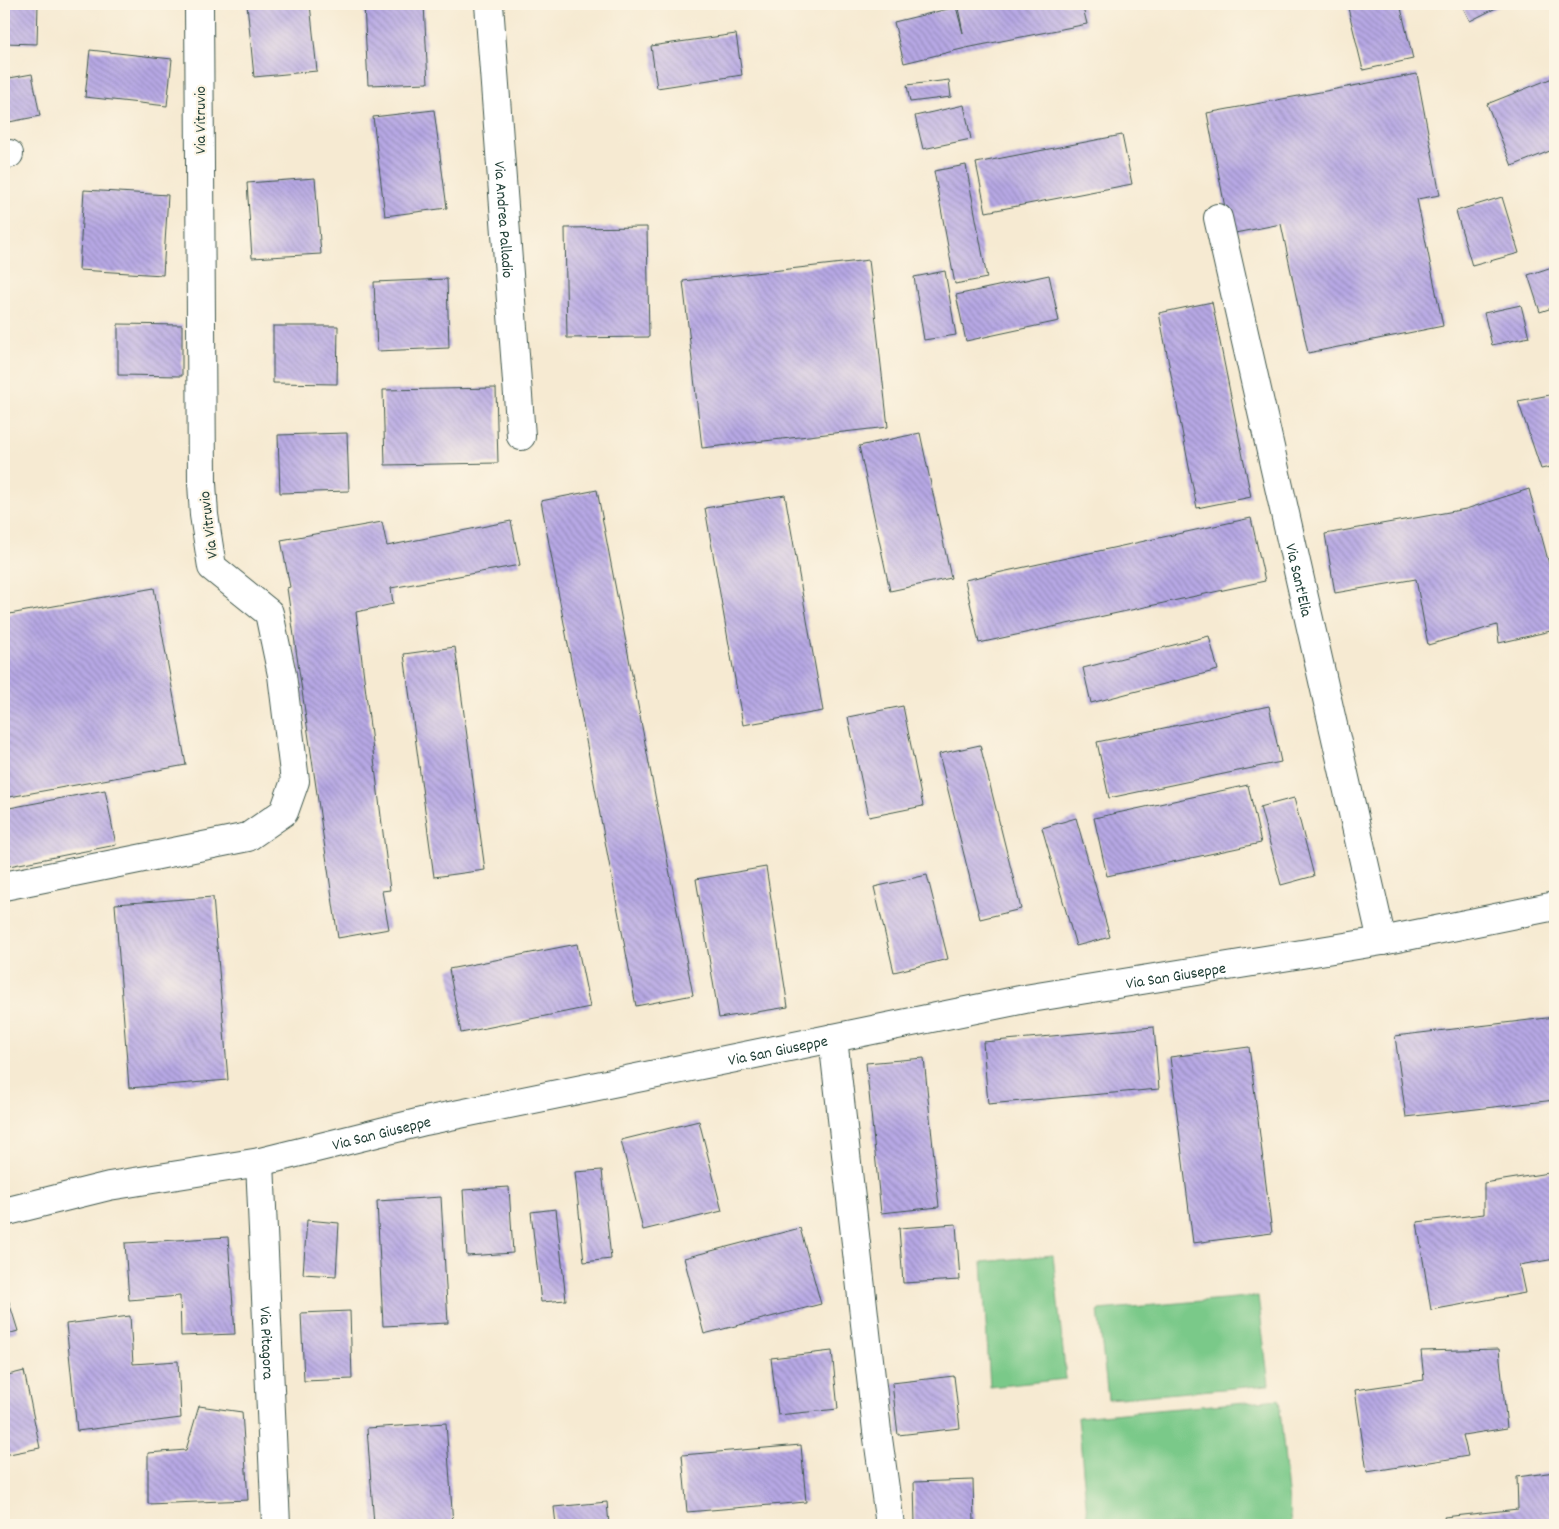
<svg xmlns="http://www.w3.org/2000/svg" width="1559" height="1529" font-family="Dekko,sans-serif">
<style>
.pitch{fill:#7ac989;stroke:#4c835e}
.building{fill:url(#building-back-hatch)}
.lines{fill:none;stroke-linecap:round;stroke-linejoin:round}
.minor-casing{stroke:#3f574c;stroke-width:30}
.minor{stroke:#fff;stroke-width:28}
.labels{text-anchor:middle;stroke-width:4.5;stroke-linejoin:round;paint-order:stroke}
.street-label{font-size:16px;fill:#1f3d34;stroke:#fcf5e5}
</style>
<defs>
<pattern id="building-back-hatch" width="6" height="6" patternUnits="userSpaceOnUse" patternTransform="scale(1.25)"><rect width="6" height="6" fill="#b7a8e5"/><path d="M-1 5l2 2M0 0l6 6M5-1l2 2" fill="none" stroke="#948aba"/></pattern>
</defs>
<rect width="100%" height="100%" fill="#fcf5e5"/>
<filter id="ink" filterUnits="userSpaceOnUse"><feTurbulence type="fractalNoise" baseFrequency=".02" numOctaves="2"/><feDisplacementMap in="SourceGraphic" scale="10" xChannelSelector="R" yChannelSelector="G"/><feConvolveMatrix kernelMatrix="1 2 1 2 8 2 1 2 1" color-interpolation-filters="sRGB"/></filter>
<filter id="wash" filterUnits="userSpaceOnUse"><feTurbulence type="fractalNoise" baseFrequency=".0096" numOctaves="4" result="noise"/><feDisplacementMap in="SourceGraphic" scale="20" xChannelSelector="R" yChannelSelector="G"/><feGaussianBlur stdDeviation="1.12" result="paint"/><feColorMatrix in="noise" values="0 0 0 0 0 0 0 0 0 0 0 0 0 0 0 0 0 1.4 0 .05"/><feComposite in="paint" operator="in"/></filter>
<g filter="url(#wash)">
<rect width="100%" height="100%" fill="#f6ead2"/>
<!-- pitch -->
<path class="pitch" d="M1053,1255L1066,1379L990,1387L982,1262Z
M1258,1296L1269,1385L1108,1399L1098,1310Z
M1279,1399L1291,1525H1088L1078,1417Z"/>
<g id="blocks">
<!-- building -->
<path class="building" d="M4,4H38L37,44L4,43Z
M247,4H310L317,71L254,77Z
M364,4H424L428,83L368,85Z
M978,4H1082L1087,24L966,48L904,63L894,22L956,7L963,33L958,8Z
M1347,4H1400L1413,59L1363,70Z
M1461,4H1504L1470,21Z
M736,34L742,75L657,88L651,46Z
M90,50L172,59L167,106L85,97Z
M32,74L40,116L4,123V79Z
M1417,74L1440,195L1417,199L1443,326L1308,353L1281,224L1230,234L1207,113Z
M1555,77V149L1512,166L1487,104Z
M949,80L951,97L910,102L907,85Z
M964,105L971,139L923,149L915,116Z
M434,110L447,208L385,216L373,117Z
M1122,135L1132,184L986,212L976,163Z
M966,165L987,278L955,284L934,171Z
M315,178L321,254L252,258L247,183Z
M84,190L168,195L163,275L79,270Z
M1502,197L1519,253L1472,266L1456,211Z
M647,227L649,337L567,338L565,228Z
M869,260L888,427L702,448L683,281Z
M1555,266V307L1540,312L1528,275Z
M945,271L956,335L924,340L914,277Z
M1049,275L1059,321L966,341L956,295Z
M447,279L449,348L377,351L374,282Z
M1212,302L1251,497L1197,508L1159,313Z
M1521,305L1529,337L1492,345L1484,313Z
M118,324L182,325V376L118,375Z
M273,326H338L337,384L273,383Z
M496,388L498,463L385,465L383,390Z
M1555,394V466L1541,469L1518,401Z
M347,433L349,491L280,493L278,435Z
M920,433L951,578L890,591L859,446Z
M1529,489L1549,564L1555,559V630L1499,643L1497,625L1428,645L1416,579L1335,593L1325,534L1466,509Z
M597,490L693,995L636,1006L541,501Z
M785,495L823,711L743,725L705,508Z
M1251,518L1265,581L979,643L965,580Z
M511,521L520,565L391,588L393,604L356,612L390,890L382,891L389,929L338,938L287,588L290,587L281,540L382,522L387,546Z
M154,588L186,765L4,798V615Z
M1209,636L1218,670L1091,703L1083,668Z
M455,647L485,870L434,877L404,654Z
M903,706L923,806L869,817L848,717Z
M1269,706L1281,762L1109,798L1097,742Z
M980,745L1021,909L980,919L939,754Z
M1248,785L1261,843L1107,876L1094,818Z
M105,790L116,845L4,867V809Z
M1294,798L1314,876L1281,885L1260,807Z
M1076,818L1110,937L1076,946L1042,828Z
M766,867L788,1007L719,1018L696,879Z
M927,875L948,959L894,972L874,887Z
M213,897L228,1080L129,1088L115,904Z
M577,944L590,1007L461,1033L449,969Z
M1555,1017V1100L1406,1117L1395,1036Z
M1154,1027L1159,1089L988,1104L983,1042Z
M1249,1047L1272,1233L1193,1243L1170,1057Z
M924,1058L939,1207L881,1213L866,1063Z
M699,1121L722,1211L643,1230L621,1140Z
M602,1170L611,1259L584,1262L575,1172Z
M1555,1172V1259L1519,1265L1525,1293L1431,1310L1417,1222L1484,1214V1183Z
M509,1187L513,1253L467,1256L463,1190Z
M441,1197L448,1323L383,1326L377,1201Z
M556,1209L566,1300L541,1302L531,1212Z
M307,1220L339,1223L336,1276L303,1274Z
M956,1224L960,1280L903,1283L899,1228Z
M800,1228L821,1304L704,1334L684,1258Z
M228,1237L235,1334L181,1336L180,1296L129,1300L125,1243Z
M4,1289H5L18,1331L4,1335Z
M350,1311L352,1379L304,1381L301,1313Z
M130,1316L133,1364L178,1361L181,1418L77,1431L66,1324Z
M1499,1349L1507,1428L1463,1435L1468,1456L1367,1472L1355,1390L1424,1380L1421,1351Z
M832,1351L838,1409L778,1415L771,1358Z
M24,1371L40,1448L4,1455V1376Z
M954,1376L960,1428L898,1435L892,1383Z
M199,1406L242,1412L248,1500L148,1504V1453L186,1450Z
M446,1423L453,1525H374L367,1428Z
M801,1445L806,1502L687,1512L682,1455Z
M1555,1472V1525H1446L1444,1517L1518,1509L1517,1477Z
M973,1480L974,1523L915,1525L914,1482Z
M607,1502L609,1525H556L554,1507Z"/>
</g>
</g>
<g filter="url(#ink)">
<use href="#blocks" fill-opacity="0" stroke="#3f574c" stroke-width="1"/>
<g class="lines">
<!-- minor casing -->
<g class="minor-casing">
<g id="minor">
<path id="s1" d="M489,4L521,436"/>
<path d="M4,154H9"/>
<path id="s2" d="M1218,218L1382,941"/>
<path d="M4,886L248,837L284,812L295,781L282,675L269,613L212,567L204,515L202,483L199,4"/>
<path d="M833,1038L877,1431L890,1525"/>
<path id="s3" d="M260,1162L276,1525"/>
<path id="s4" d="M4,1212L109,1186L260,1162L425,1121L1025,999L1382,941L1555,906"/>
</g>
</g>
<!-- minor -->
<use href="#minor" class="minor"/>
</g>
</g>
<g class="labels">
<!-- street labels -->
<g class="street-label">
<text transform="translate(199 120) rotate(-90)" y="6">Via Vitruvio</text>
<text dy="6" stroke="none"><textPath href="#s1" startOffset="216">Via Andrea Palladio</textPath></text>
<text transform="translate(207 525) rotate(-97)" y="6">Via Vitruvio</text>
<text dy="6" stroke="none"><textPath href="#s2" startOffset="371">Via Sant'Elia</textPath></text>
<text dy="6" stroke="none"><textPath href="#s4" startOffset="1196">Via San Giuseppe</textPath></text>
<text dy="6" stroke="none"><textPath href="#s4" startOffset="791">Via San Giuseppe</textPath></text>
<text dy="6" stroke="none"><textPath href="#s4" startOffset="386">Via San Giuseppe</textPath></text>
<text dy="6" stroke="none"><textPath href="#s3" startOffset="181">Via Pitagora</textPath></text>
</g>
</g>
<!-- margin -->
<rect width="1559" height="1529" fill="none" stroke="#fcf5e5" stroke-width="20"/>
</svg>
